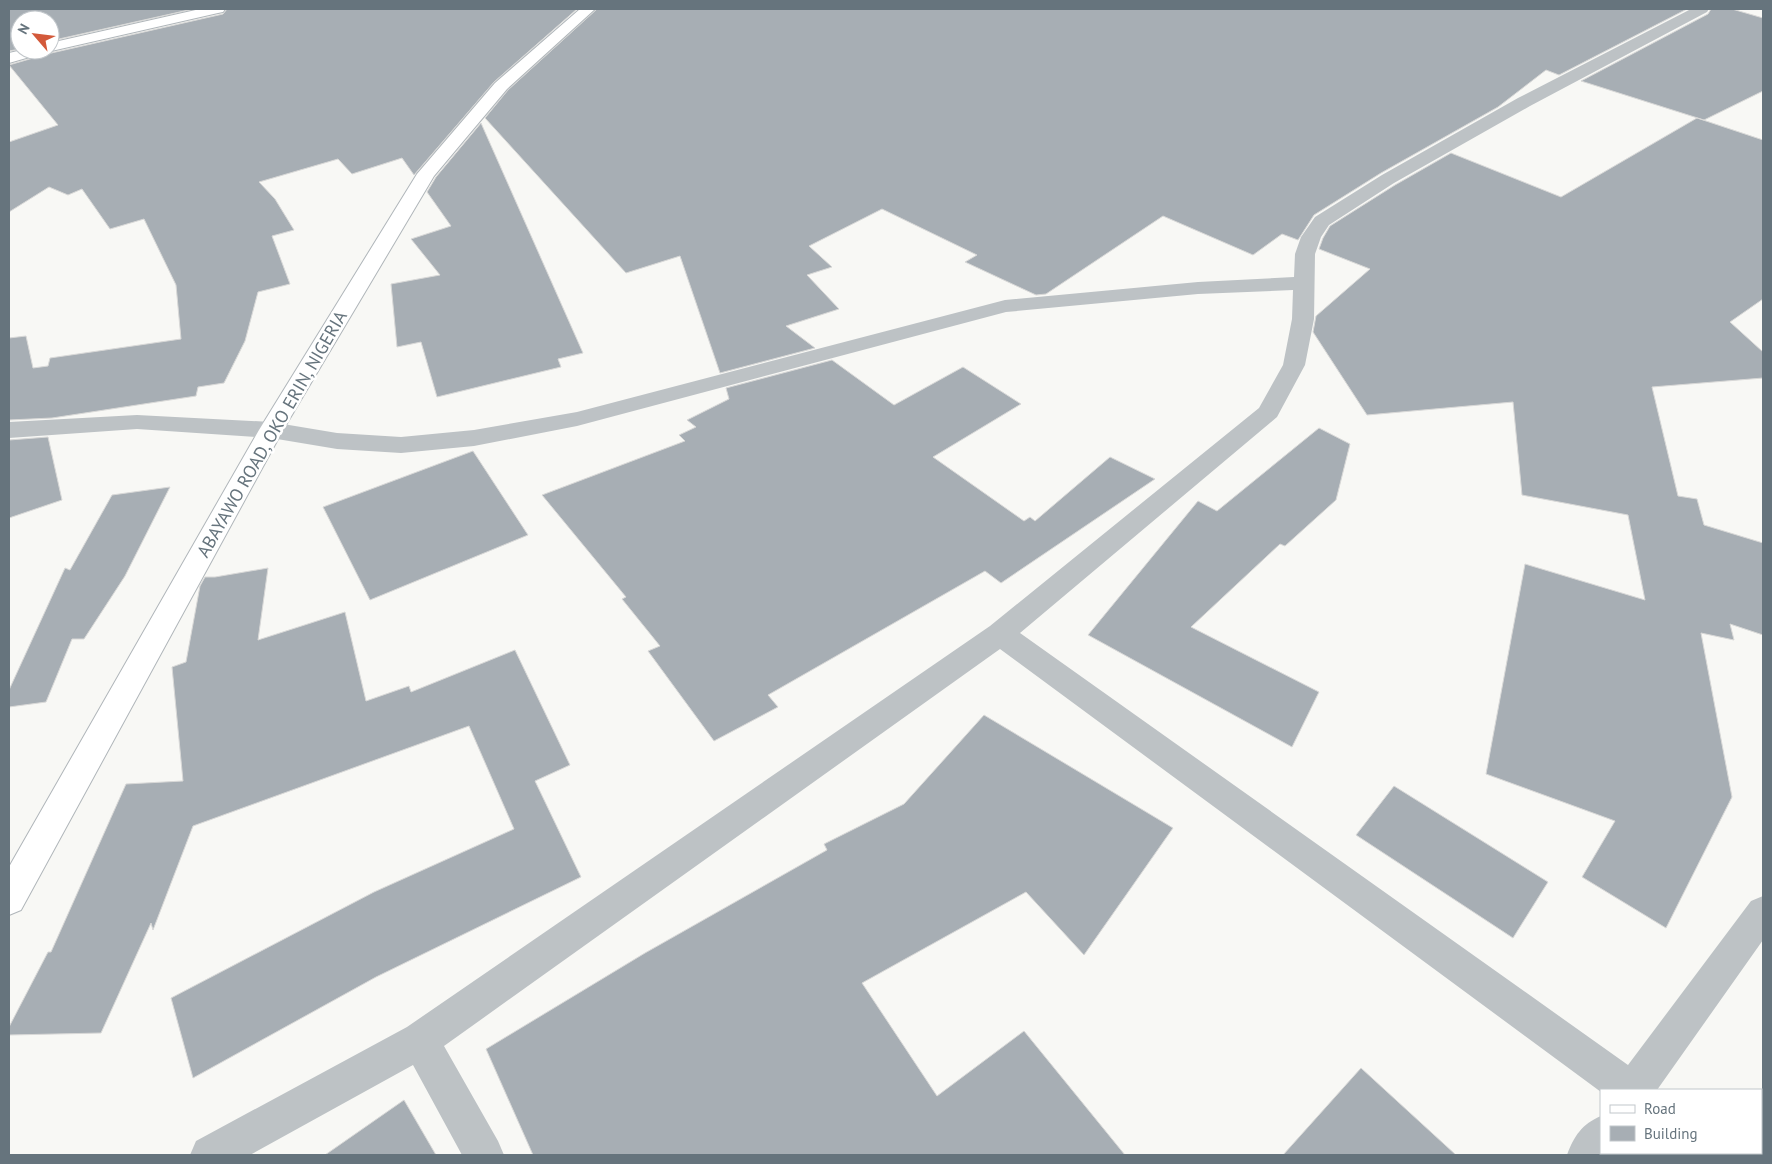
<svg xmlns="http://www.w3.org/2000/svg" width="1772" height="1164" font-family="'PT Sans',sans-serif">
<style>
.building{fill:#a7aeb4;stroke:#d9d9d8}
.lines{fill:none;stroke-linecap:round;stroke-linejoin:round}
.secondary-casing{stroke:#b0b6ba;stroke-width:2}
.street{fill:#bdc2c5;fill-rule:evenodd}
.secondary{fill:#fff;fill-rule:evenodd}
.labels{text-anchor:middle;stroke-width:5;stroke-linejoin:round;paint-order:stroke}
.street-label{font-size:18px;fill:#66747d;stroke:#fff}
</style>
<rect width="100%" height="100%" fill="#f8f8f5"/>
<!-- building -->
<path class="building" d="M9,9H193L50,41V20H20V49L9,51Z
M227,9H577L494,82L414,175L402,158L352,174L338,159L259,182L275,199L294,230L272,236L290,284L258,292L245,341L224,383L198,387L196,396L52,418L9,420V338L26,336L33,368L48,366L50,358L181,339L176,285L144,219L110,229L82,189L68,195L49,187L9,212V142L58,125L9,65L47,54L223,14Z
M597,9H1687L1559,75L1546,70L1498,107L1381,173L1314,215L1298,240L1282,234L1253,255L1163,216L1046,294L1036,295L965,262L977,255L882,209L809,246L832,267L807,275L839,309L786,326L815,348L720,373L680,256L626,273L485,118L508,90Z
M1711,9H1732L1763,18V91L1704,120L1581,81L1708,14Z
M1697,118L1763,140V299L1730,322L1763,352V378L1652,387L1678,496L1697,499L1704,525L1763,543V635L1730,624L1734,640L1701,633L1732,797L1666,928L1582,877L1615,821L1486,774L1525,564L1645,600L1628,515L1522,495L1513,402L1367,415L1313,332L1316,316L1370,269L1319,249L1323,238L1330,226L1395,185L1451,153L1561,197Z
M481,123L583,353L558,359L561,367L437,397L421,342L397,347L391,284L440,275L411,239L451,226L427,192L436,177Z
M832,360L894,405L963,367L1021,404L933,457L1024,521L1030,517L1035,521L1110,457L1155,479L1001,583L985,571L768,695L778,707L714,741L648,651L660,646L622,599L626,597L542,495L685,441L679,435L696,427L687,420L729,399L726,388Z
M1319,428L1350,444L1336,500L1285,546L1280,544L1191,627L1319,692L1292,747L1088,635L1198,501L1217,511Z
M48,437L62,500L9,518V440Z
M473,451L528,535L370,600L323,507Z
M170,487L125,576L84,639H72L46,702L9,707V690L65,568L70,570L112,495Z
M268,568L258,640L345,612L366,701L409,686L411,692L515,650L570,765L535,781L581,877L376,977L193,1078L171,998L374,892L514,829L469,726L193,826L153,930L151,923L101,1033L9,1035V1027L48,952H51L126,784L183,781L172,667L186,662L200,586L205,577H215Z
M984,715L1173,828L1084,955L1026,892L862,983L937,1096L1024,1031L1125,1155H533L486,1049L645,953L827,850L824,844L904,804Z
M1394,786L1548,882L1513,938L1356,835Z
M1361,1068L1456,1155H1283Z
M404,1100L436,1155H325Z"/>
<g class="lines">
<!-- secondary casing -->
<g class="secondary-casing">
<path id="secondary" d="M200,9H225L223,12L218,13L47,52L9,63V53L22,50H50V43Z
M580,9H595L507,89L434,176L283,430L21,910L9,915V867L259,430L417,174L495,83Z"/>
</g>
<!-- street -->
<path class="street" d="M1691,9H1709L1707,12L1530,106L1394,183L1329,225L1321,237L1315,254L1314,319L1305,365L1277,417L1020,633L1628,1065L1751,901L1763,896V940L1657,1090H1601V1092L1000,649L444,1046L498,1141L504,1155H462L413,1065L250,1155H190L196,1141L407,1027L990,626L1259,408L1283,365L1292,319L1293,290L1198,294L1006,312L577,426L474,446L401,453L337,449L271,438L137,429L9,438V422L137,415L271,422L337,433L401,437L474,430L577,412L1005,300L1198,282L1294,277L1295,254L1301,237L1315,217L1382,175L1518,98Z
M1601,1116V1153H1613L1611,1155H1567C1574,1136 1582,1124 1601,1116Z"/>
<!-- secondary -->
<use href="#secondary" class="secondary"/>
</g>
<g class="labels">
<!-- street labels -->
<g class="street-label">
<text transform="translate(272 434) rotate(-60)" y="6">ABAYAWO ROAD, OKO ERIN, NIGERIA</text>
</g>
</g>
<!-- border -->
<rect width="1772" height="1164" fill="none" stroke="#66747d" stroke-width="20"/>
<!-- legend -->
<rect x="1600" y="1089" width="162" height="65" fill="#ffffff" stroke="#c2c7cb"/>
<rect x="1610" y="1105" width="25" height="8" fill="#ffffff" stroke="#c2c7cb"/>
<text x="1644" y="1114" font-size="15" fill="#66747d">Road</text>
<rect x="1610" y="1126" width="25" height="15" fill="#a7aeb4" stroke="#c2c7cb"/>
<text x="1644" y="1139" font-size="15" fill="#66747d">Building</text>
<!-- north arrow -->
<g transform="translate(35 35) rotate(298)"><circle r="24" fill="#ffffff" stroke="#c2c7cb"/>
<path d="M0-4L9 19L0 12L-9 19Z" fill="#d3593a"/>
<text y="-8" font-size="14" font-weight="bold" text-anchor="middle" fill="#66747d">N</text>
</g>
</svg>
